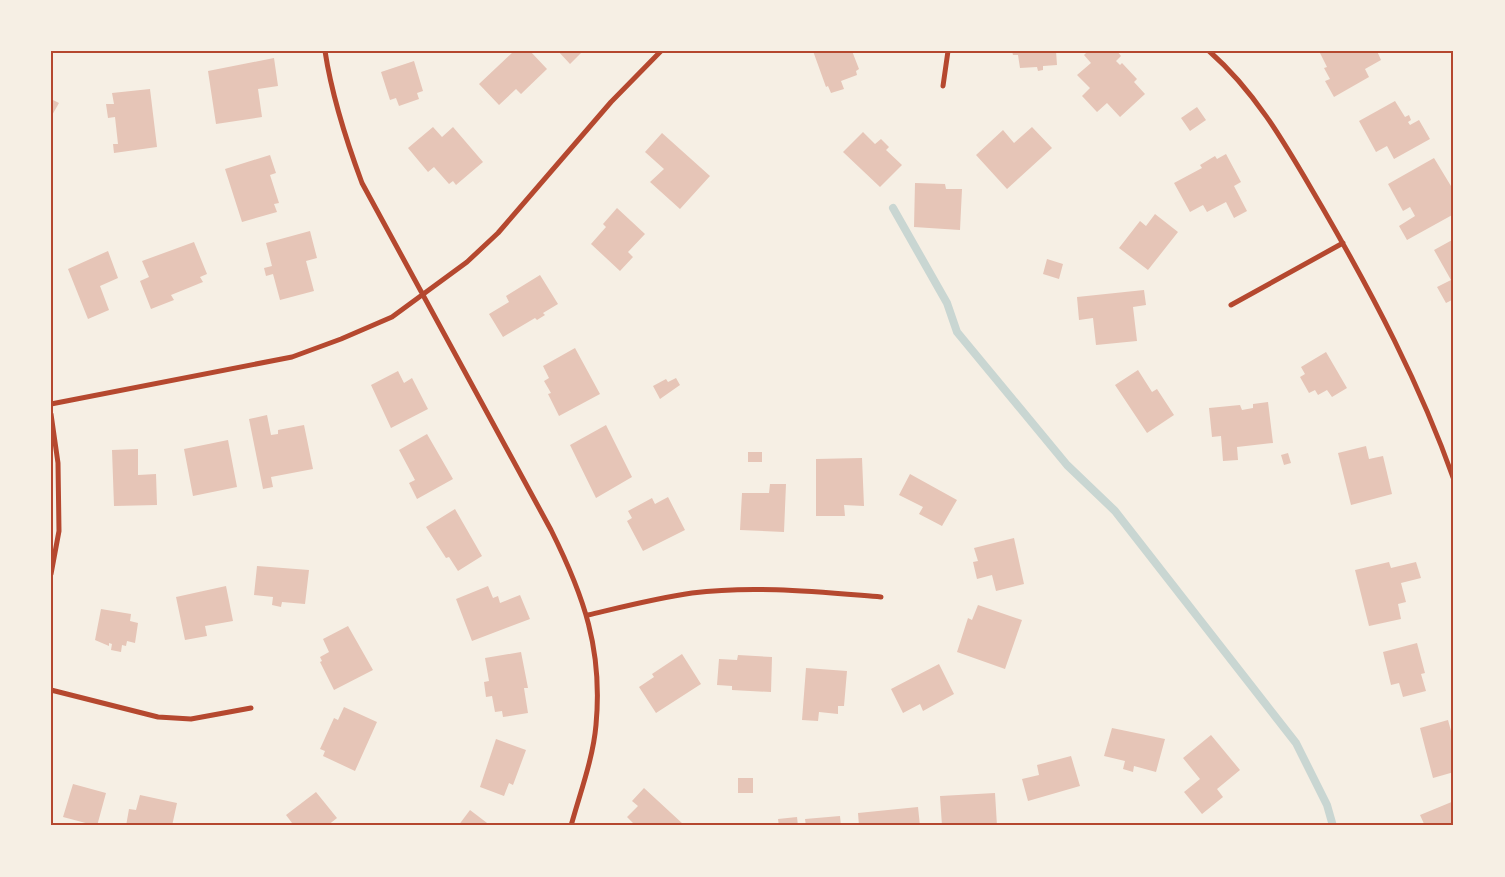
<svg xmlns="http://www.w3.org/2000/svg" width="1505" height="877" font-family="'Sofia Sans Condensed',sans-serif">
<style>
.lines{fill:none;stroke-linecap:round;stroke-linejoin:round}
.stream{stroke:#c9d6d2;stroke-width:8}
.building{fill:#e6c5b7}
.minor{stroke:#b5482f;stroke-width:5}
.neatline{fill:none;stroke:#b5482f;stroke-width:2}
</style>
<rect width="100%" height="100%" fill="#f6efe4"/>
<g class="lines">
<!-- stream -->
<path class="stream" d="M893,208L947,303L957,332L1067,465L1115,511L1296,743L1327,805L1333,826"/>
</g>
<!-- building -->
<path class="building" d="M514,51H530L547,69L521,94L516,89L499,105L479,84Z
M558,51H583L570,64Z
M813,51H852L859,69L856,71L857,75L841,81L844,89L831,93L828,86L826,87Z
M1012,51H1056L1057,65L1043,66V70L1038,71L1037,67L1020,68L1018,55H1013Z
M1088,51H1117L1121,56L1116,61L1120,65L1122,63L1137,79L1134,82L1145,94L1120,117L1107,103L1097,112L1082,96L1090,88L1077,75L1091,63L1084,55Z
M1319,51H1377L1381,60L1365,69L1369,77L1334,97L1325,81L1330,79L1324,68L1327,67Z
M274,58L278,86L258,89L262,117L216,124L208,71Z
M414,61L423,91L417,93L419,99L399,106L396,98L390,100L381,72Z
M150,89L157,147L114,153L113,144H118L115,117L108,118L106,104H114L112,93Z
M51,99L59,103L51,117Z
M1395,101L1405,117L1409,115L1411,120L1408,122L1410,125L1419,120L1430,139L1394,159L1387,146L1376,152L1359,121Z
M1197,107L1206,120L1190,131L1181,118Z
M433,127L442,137L453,127L483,162L456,185L453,181L449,184L434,167L428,172L408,148Z
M1032,127L1052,148L1007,189L976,155L1003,130L1014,143Z
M863,132L875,144L881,139L889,147L886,150L902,165L880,187L843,152Z
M662,133L710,176L680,209L650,182L664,169L645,152Z
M1226,154L1241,182L1234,186L1247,211L1234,218L1226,202L1207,212L1203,205L1190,212L1174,183L1202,168L1200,165L1215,156L1217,159Z
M270,155L276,173L270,175L279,203L274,204L277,212L242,222L225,169Z
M1434,158L1454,191V214L1407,240L1399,226L1415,216L1410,207L1403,211L1388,184Z
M915,183L945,184L946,189H962L960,230L914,227Z
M617,208L645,234L628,252L633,257L620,271L591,244L606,227L603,224Z
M1155,214L1178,232L1148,270L1119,248L1140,221L1146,226Z
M310,231L317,258L306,261L314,291L280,300L273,274L266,276L264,268L272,266L266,243Z
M1454,239V299L1446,303L1437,287L1451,280L1434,250Z
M194,242L207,274L200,277L203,282L171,295L174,300L151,309L140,281L149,277L142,261Z
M108,251L118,278L100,286L109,310L88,319L68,269Z
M1047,259L1063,264L1059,279L1043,274Z
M540,275L558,304L543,313L545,315L537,320L535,318L503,337L489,314L509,302L506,296Z
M1144,290L1146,305L1133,307L1137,341L1096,345L1093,318L1079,320L1077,297Z
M575,348L600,394L559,416L548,394L551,393L544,381L549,378L543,366Z
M1326,352L1347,388L1332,397L1327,390L1318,395L1315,390L1309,393L1300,377L1305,374L1301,367Z
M1138,370L1152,392L1157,389L1174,415L1147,433L1115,385Z
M398,371L404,383L412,378L428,409L391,428L371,385Z
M676,378L680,385L660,399L653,386L666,379L668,382Z
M1268,402L1273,443L1237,447L1238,460L1223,461L1221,436L1212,437L1209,408L1240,405L1242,410L1253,408V404Z
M267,415L271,435L278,434V430L304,425L313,469L271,477L273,487L263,489L249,419Z
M606,425L632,477L596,498L570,445Z
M427,434L453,479L417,499L409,483L415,480L399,450Z
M228,440L237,487L193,496L184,449Z
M1366,446L1369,459L1383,456L1392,494L1351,505L1338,453Z
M138,449V475L156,474L157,505L114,506L112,450Z
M748,452H762V462H748Z
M1288,453L1291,463L1284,465L1281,455Z
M862,458L864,506L844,505L845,516H816V459Z
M910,474L957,500L942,526L919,514L923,507L899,495Z
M770,484H786L784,532L740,530L742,493H769Z
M668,497L685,530L643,551L627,521L632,518L628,511L652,498L655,504Z
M455,509L482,556L458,571L449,557L446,558L426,527Z
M1014,538L1024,584L996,591L992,575L977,579L973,562L978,561L974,548Z
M1389,562L1391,568L1416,562L1421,578L1401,583L1406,602L1398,604L1401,619L1369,626L1355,570Z
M257,566L309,570L305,604L282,602L281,607L272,605L273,597L254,595Z
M226,586L233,621L205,626L207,636L185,640L176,597Z
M488,586L493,598L498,596L500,603L520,595L530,619L472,641L456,599Z
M978,605L1022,620L1005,669L957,652L968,618L972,620Z
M101,609L131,614L130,621L138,623L135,643L127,641L126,646L122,645L121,652L111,650L112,644L109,643V646L95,640Z
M348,626L373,670L334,690L320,662L322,661L320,657L329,652L323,639Z
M1417,643L1425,673L1421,674L1426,691L1403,697L1399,683L1391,685L1383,652Z
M521,652L528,688H524L528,713L503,717L502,711L495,712L492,696L486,697L484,682L489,681L485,658Z
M682,654L701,684L656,713L639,687L654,677L652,674Z
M738,655L772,657L771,692L732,690V686L717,685L719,659L737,660Z
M939,664L954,694L923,711L920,704L903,713L891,689Z
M806,668L847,671L844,706H838V714L819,712L818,721L802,720Z
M344,707L377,722L355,771L323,756L325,751L320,749L334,718L338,720Z
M1448,720L1454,742V772L1433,778L1420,728Z
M1112,728L1165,739L1156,772L1134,766L1133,772L1123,769L1125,761L1104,756Z
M1211,735L1240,770L1217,789L1223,797L1202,814L1184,792L1200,779L1183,758Z
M496,739L526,750L513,785L509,783L504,796L480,787Z
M1071,756L1080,786L1028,801L1022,779L1039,775L1037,765Z
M738,778H753V793H738Z
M73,784L106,793L97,826L63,817Z
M644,788L683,824L682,826H633L634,824L627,817L638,806L632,801Z
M316,792L337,818L327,826H287L292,823L286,815Z
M995,793L997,826H942L940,796Z
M140,795L177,803L172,826H126L129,809L136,810Z
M1454,801V826H1425L1420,815Z
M918,807L920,826H859L858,813Z
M470,810L491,826H458Z
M840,816L841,826H806L805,819Z
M797,817L798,826H779L778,819Z"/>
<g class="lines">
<!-- minor -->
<path class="minor" d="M325,51C332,97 346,140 362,183L551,530C584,596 603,650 596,725C593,759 580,793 571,826
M1209,51C1259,95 1289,151 1322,207C1373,295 1420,384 1454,480
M943,86L948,51
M1231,305L1343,243
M51,404L292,357L341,339L392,317L467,262L498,233L611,102L661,51
M51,414L58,463L59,531L51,574
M588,615C622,607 657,598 692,593C754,585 819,592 881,597
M51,690L158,717L191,719L251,708"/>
</g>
<!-- border -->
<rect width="1505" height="877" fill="none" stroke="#f6efe4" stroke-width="105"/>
<rect x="52" y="52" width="1400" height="772" class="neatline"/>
</svg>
